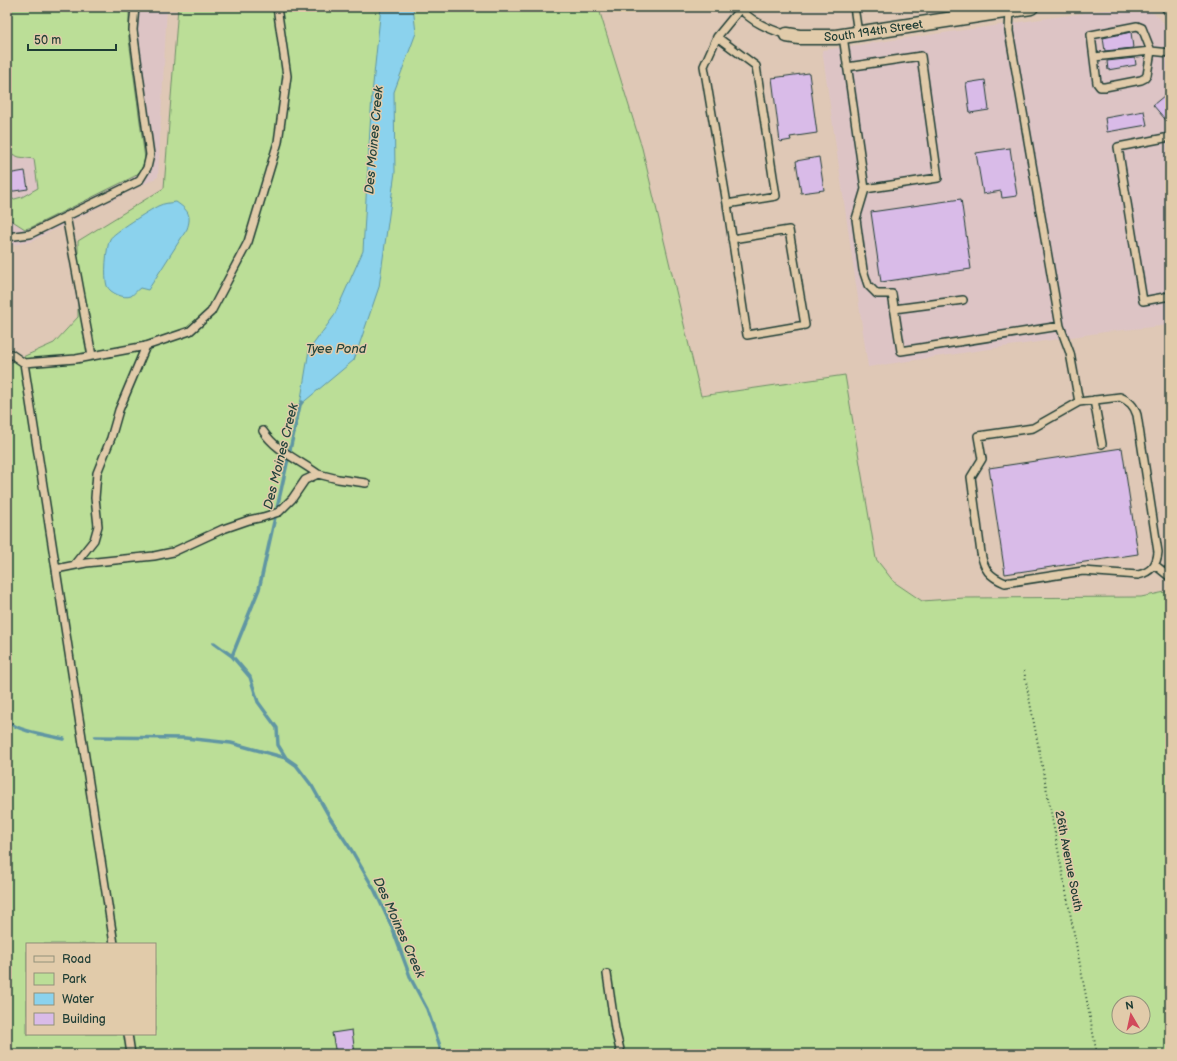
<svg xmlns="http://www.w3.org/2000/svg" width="1177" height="1061" font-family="'Balsamiq Sans',sans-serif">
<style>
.built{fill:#ddc4c5}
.green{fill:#bbde97;stroke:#6d8e66;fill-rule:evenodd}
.water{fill:#8bd2ed;stroke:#6096a3}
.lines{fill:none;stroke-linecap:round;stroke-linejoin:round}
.stream{stroke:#6096a3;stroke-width:3.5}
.building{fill:#d9bbe8;stroke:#1f3d34}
.service-casing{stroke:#1f3d34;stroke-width:10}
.minor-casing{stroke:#1f3d34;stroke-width:17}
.path{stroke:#1f3d34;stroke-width:2;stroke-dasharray:1 3;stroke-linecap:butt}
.service{stroke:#e1cbaa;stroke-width:7}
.minor{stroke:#e1cbaa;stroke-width:14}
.labels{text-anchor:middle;stroke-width:3;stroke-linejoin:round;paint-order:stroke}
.street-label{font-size:12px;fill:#1f3d34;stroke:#e1cbaa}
.water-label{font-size:13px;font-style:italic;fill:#24443d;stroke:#e1cbaa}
</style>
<rect width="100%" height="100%" fill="#dfc8b6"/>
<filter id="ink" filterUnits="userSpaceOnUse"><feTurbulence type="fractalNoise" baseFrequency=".025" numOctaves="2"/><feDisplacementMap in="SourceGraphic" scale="8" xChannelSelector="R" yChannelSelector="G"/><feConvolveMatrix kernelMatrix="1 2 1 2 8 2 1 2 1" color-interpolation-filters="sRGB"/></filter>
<g filter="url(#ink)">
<!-- built -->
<path class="built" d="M7,7H167L158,177L30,242L7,246Z
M1127,7H1136L1148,10L1158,16L1170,32V325L1105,332L868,367L822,50Z"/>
<!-- green -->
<path class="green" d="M7,7H126L129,10V40L145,159L141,170L135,176L32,227L25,229L11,220L7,221V201L22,197L38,188L34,159L19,157L7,152Z
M178,7H599L601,16L642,148L701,396L845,375L876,559L894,582L922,601L964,598L1141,597L1170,591V1054H7V364L54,343L78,317V241L164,188ZM27,944H155V1034H27ZM1119,1003H1143V1027H1119Z"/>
<!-- water -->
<path class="water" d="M381,7H413L416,33L394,92L395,172L379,287L354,360L300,405L309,350L334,316L363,251L372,94Z
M176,202C188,210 192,215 187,229L148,290L140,288C137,290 134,294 131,296C124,299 110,293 107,286C104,278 106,247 110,239C113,233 150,210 158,206C164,203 170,203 176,202Z"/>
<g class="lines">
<!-- stream -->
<path class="stream" d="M214,643L232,656L250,677L258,702L277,728L278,745L286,758L296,765L312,786L330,818L352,851L375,891L391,925L411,979L427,1009L439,1043L442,1054
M232,656L259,589L300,405L302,402
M7,721C20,732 47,735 64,739
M95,737L185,738L231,743L286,758"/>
</g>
<!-- building -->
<path class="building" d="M1131,32L1133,48L1105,51L1103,38Z
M1135,58L1136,65L1108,70L1107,61Z
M809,73L817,133L790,137L791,140L780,142L772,78Z
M985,80L989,110L970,113L966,83Z
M1165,95L1170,101V125L1153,105Z
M1144,111L1147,125L1107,132L1105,118Z
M1010,148L1017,196L1002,198L1001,191L983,194L976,153Z
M819,157L824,190L801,193L796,161Z
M25,171L28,189L7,192V174Z
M961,199L971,269L881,282L871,212Z
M1122,448L1138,554L1005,574L989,468Z
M352,1030L355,1054H336L332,1033Z"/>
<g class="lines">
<!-- service casing -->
<g class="service-casing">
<path id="service" d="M739,7C751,22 769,29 787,35
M854,7L858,33
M1137,26L1142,28L1151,51L1147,75L1145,78L1141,80L1105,87H1100L1097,83L1091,35Z
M843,36L865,189L856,219L863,270L868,285L877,294H892L901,351L1060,326L1009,31L1010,10
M717,37L756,66L776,196L727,204L704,66L717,37L740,9
M1094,57L1151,51L1170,53
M847,67L921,56L938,178L865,189
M1170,137L1118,147L1143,301L1170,296
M727,204L747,335L805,325L789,230L732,239
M66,216L92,356
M7,237L30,234L139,181L147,168L150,155L133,30L135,7
M894,309L963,300
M1060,326L1070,353L1079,402L1120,397C1129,401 1134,405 1137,415L1158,552C1157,565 1151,572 1138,575L1083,571L1005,583C989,576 984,570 981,553L971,477L982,459L978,436L1033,428L1079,402
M7,353L11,354L24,363L76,359L146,346L190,331L211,312L248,242L278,142L287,76L277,7
M24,363L114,944
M1094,400L1102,444
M263,431C276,451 299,460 318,474
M74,565L94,540L98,526L95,498L97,473L111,438L119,410L146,346
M1155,565L1170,577
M56,569L86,563L154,556L173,552L223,529L249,520L263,517L279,512L292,499L305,480L318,474L338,479L366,483
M607,974L615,1029L621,1054
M128,1034L131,1054"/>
</g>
<!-- minor casing -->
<g class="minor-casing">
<g id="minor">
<path d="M1169,7L1170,8"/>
<path id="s1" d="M787,35L799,37H836L1031,7"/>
</g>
</g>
<!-- path -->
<path class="path" d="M1024,671L1097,1054"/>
<!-- service -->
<use href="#service" class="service"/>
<!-- minor -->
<use href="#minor" class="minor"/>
</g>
</g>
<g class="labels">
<!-- street labels -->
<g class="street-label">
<text dy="4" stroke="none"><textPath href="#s1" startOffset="87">South 194th Street</textPath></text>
<text transform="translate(1069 861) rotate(79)" y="4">26th Avenue South</text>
</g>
<!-- water labels -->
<g class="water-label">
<text transform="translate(373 140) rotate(-85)" y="5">Des Moines Creek</text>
<text x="336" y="353">Tyee Pond</text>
<text transform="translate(280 456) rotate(-76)" y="5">Des Moines Creek</text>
<text transform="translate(400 927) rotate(66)" y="5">Des Moines Creek</text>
</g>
</g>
<!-- margin -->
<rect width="1177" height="1061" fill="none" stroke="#e1cbaa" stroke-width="24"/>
<rect x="12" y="12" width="1153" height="1037" fill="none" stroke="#1f3d34" stroke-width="1.5" filter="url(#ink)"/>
<!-- legend -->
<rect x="26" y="943" width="130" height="92" fill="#e1cbaa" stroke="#93927b"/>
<rect x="34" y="956" width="20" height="6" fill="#e1cbaa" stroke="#93927b"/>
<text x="62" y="963" font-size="12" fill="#1f3d34">Road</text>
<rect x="34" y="973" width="20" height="12" fill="#bbde97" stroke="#93927b"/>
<text x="62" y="983" font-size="12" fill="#1f3d34">Park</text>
<rect x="34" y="993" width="20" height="12" fill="#8bd2ed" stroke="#93927b"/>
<text x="62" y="1003" font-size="12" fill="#1f3d34">Water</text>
<rect x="34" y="1013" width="20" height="12" fill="#d9bbe8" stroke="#93927b"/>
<text x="62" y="1023" font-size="12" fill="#1f3d34">Building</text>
<!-- north arrow -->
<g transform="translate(1131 1015) rotate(351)"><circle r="19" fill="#e1cbaa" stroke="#93927b"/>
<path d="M0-3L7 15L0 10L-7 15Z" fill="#d1495b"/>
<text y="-6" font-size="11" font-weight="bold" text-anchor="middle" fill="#1f3d34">N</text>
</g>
<!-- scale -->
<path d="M28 44v6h88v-6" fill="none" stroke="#1f3d34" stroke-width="2"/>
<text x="34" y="44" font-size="12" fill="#1f3d34" stroke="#e1cbaa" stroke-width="3" paint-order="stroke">50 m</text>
</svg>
